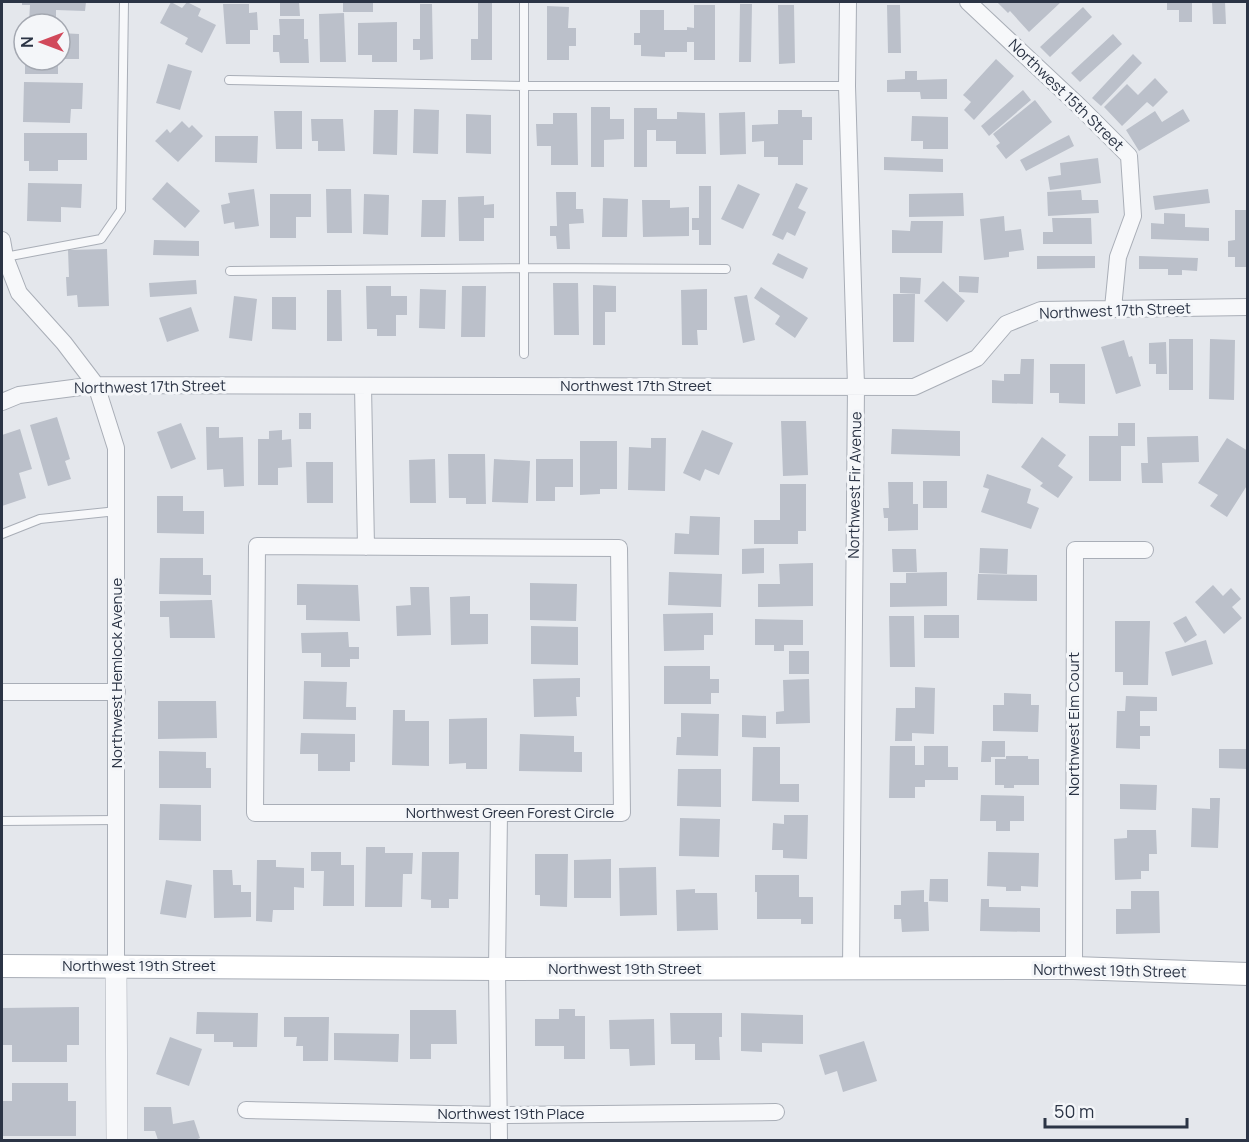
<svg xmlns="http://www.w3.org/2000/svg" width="1249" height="1142" font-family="Manrope,sans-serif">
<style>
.building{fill:#bbc0ca}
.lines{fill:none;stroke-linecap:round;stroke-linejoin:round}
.service-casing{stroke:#a9aeb7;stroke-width:10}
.minor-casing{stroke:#a9aeb7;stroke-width:18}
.tertiary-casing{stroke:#a9aeb7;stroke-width:22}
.secondary-casing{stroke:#a9aeb7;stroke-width:24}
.service{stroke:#f7f8fa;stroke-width:8}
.minor{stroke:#f7f8fa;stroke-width:16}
.tertiary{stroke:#f7f8fa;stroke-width:21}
.secondary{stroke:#fff;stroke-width:22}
.labels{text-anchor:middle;stroke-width:6;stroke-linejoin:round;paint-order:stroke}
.street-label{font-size:15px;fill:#2b3445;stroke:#f4f6f9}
</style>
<rect width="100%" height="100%" fill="#e4e7ec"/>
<!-- building -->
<path class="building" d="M22,2H86L85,11L56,10V23L29,22L30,5H22Z
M171,2L182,8L187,2L201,9L198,16L216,25L202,53L185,44L188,38L160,23Z
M280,2H299L300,16H280Z
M343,2H373V12H343Z
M997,2H1061L1029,32L1010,11L1008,13Z
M1167,2H1192V22H1179V10H1167Z
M1212,2H1225L1226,24H1213Z
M478,3H492V60H471V39H478Z
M223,4H249V13L257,12L258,30H250V44H226Z
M420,4H432L433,59L420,60V50H413V39H420Z
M740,4H752L751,62H739Z
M694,5H715V60H694V42H687V52H665V57L641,56V45H634V33H640V10H664V30H687V27L694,28Z
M778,5H794L795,63L779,64Z
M887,5H900L901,53H888Z
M547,6L569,7L568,28H576V46H569V60H547Z
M1083,7L1092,17L1050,57L1040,47Z
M344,13L346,62H320L319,14Z
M279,19H304V39H308L309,63H280L279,52H273V35H280Z
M397,22V62H372V55H358V23Z
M60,33L79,34V59H60Z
M1113,34L1122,44L1080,82L1071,73Z
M1133,54L1142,63L1101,106L1092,98Z
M996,59L1014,76L974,120L964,110L971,102L963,95Z
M25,60H58V74H25Z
M168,64L192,71L180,110L156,103Z
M905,71H917V80L947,79V99H921L920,92H887V80L905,79Z
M1155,78L1168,92L1153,107L1147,102L1122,126L1104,107L1127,84L1138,95Z
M24,82L83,83L82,109H71L70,123L23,122Z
M1023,90L1031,100L989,136L981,126Z
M1035,100L1052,122L1006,159L996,146L1000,143L993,134Z
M591,107H610V119H624V139L604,140V167H591Z
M634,108H657V119H677V112L705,113L706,154H676V141H656V130H647V167H634Z
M414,109L439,110L438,154L413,153Z
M1183,109L1190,121L1139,151L1126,130L1155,111L1162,122Z
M374,110H398L397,155L373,154Z
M778,110H802V117H812V140H803V165H778V157H764V141L752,142V125L778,124Z
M274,111H302V149H276Z
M745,112L746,154L720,155L719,113Z
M553,113H577L578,165H551V146H537L536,124H553Z
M466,114L491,115V154L466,153Z
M912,116L948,117V149H923V141H911Z
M311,119H343L345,151H318V141H312Z
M182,121L189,128L192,125L203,136L178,162L155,141L167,129L170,133Z
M24,133H87V160H58V171H29V161H24Z
M1069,135L1074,146L1026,171L1020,160Z
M215,136H258L257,163L215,162Z
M884,157L943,159V172L884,170Z
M1098,158L1101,183L1050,190L1048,177L1061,175L1060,163Z
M167,182L200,211L185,228L152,199Z
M28,183L82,184L81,208L61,207V222L27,221Z
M796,183L808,188L798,208L806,212L795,236L787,232L783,240L772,235Z
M738,184L760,194L743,229L721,219Z
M699,186H711V245H699V230H692V218H699Z
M254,189L259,226L235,229L234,222L224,224L221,205L230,203L228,193Z
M326,189H351L352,233H327Z
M1208,189L1210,203L1155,210L1153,196Z
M1081,190L1082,200H1098L1099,213L1048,216L1047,192Z
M556,192H576V209H583L584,223L569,224L570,249H557L556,236H550V226H557Z
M963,193L964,216L909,217V194Z
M270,194H311V217H296V238H270Z
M364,194L389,195L388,235L363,234Z
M484,196V205L494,204V218H484V241H459L458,197Z
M603,198L628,199L627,237H602Z
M422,200H446L445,237H421Z
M642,200H670V208L689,207V236L643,237Z
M1235,210H1248V267H1235V257H1228V241L1235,240Z
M1164,213L1185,214V227L1209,228V241L1151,239V223L1164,224Z
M1004,216L1005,231L1021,229L1024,250L1009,252V257L984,260L980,219Z
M1052,218H1091L1092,244H1043V232H1053Z
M911,221H943L942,253H892V230L910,231Z
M154,240L199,241V256L153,255Z
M107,249L109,306L78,307L77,295L67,296L66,277H69L68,250Z
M778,253L808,268L803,279L772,264Z
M1037,256H1095V268L1037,269Z
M1139,256L1198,258L1197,271L1182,270V275H1168V269H1139Z
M959,276L979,277L978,293L959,292Z
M900,277L921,278L920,294L900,293Z
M196,280L197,294L150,297L149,283Z
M943,281L965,301L947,322L924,301Z
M553,283H578L579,335H554Z
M593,285L616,286V312H605V345H593Z
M366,286H391V296H407V315H396V336H377V329H367Z
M462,286H486L485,337H461Z
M761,287L808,318L795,338L775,324L780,316L754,298Z
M420,289L446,290L445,329L419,328Z
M707,289V330H697L698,345H682L681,290Z
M327,290H341L342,341H327Z
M893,294H915L914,342H893Z
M747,295L755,340L743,343L734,297Z
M234,296L257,299L252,341L229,338Z
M272,297H296V330L272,329Z
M191,307L199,331L167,342L159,318Z
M1169,339H1193V390H1169Z
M1210,339L1235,340L1234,400L1209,399Z
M1124,340L1129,357L1132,356L1141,386L1116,394L1101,347Z
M1166,342L1167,374H1156V364H1149V343Z
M1021,359H1034L1033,404L992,403V380L1004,381V374H1020Z
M1050,364H1085V404L1059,403V393H1050Z
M299,413H311V429H299Z
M57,417L70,459L65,461L71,479L48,486L30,425Z
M781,421H806L808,475L783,476Z
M181,423L196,459L171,469L157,432Z
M1118,423H1135V446H1121V481H1089V436H1118Z
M206,427H219V438L243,437L244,486L224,487L223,469L207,470Z
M20,429L32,469L19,473L26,498L2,506V435Z
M892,429L960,431V456L891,454Z
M282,430V440L291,439L292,467L278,468V485H258V439H269V431Z
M702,430L733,443L719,475L705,469L700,481L683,473Z
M1198,436L1199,462L1162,463L1163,483H1142L1141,463H1148L1147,437Z
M1042,437L1066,455L1058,466L1073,477L1058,498L1040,486L1043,483L1021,467Z
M651,438H666L665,491L628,490L629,447L651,448Z
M1227,438L1248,451L1246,463L1248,465V484L1227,517L1210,506L1218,495L1198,483Z
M580,441H617V489H600V494L580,495Z
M448,454H485L486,504H466V498H449Z
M435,459L436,503H410L409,460Z
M494,459L530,461L528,503L492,502Z
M536,459H573V487H555V501H536Z
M306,462H333V503H307Z
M987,474L1031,489L1027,503L1039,508L1031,529L981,512L989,489L983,487Z
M923,481H947V508H923Z
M888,482H913V504H918V530L888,531V518H884L883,508H889Z
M780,484H806V531H798V544H754V520H780Z
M157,496H183V511H204V534L157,533Z
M690,516L720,517L719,555L674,554L675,533L689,534Z
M764,548V573L742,574V549Z
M980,548L1008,549L1007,574L979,573Z
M892,549H916L917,572H893Z
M160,558H203V575H211V595L159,594Z
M813,563V606L758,607V584H780L779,564Z
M669,572L722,574L721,607L668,605Z
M947,572V606L890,607V583H906V573Z
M978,574L1037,575V601L977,600Z
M530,583L577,584L576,621L530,620Z
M297,584L358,585L360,621L306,620V605H297Z
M1213,585L1223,596L1231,588L1241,599L1232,607L1242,618L1224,634L1195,602Z
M410,587H429L431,635L397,636L396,606L411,605Z
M470,596V614H488V644L451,645L450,597Z
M212,600L215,638H170L169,617H160V601Z
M713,613V635H704V650L664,651L663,614Z
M924,615H959V638H924Z
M889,616H914L915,667H890Z
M1186,616L1197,635L1185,643L1173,623Z
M755,619L803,620V645H784V651H774V645H755Z
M1115,621H1150L1148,685H1123V672H1115Z
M531,626L578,627V665L531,664Z
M348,632L349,647H359V659H350V667H321V653H302L301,633Z
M1206,640L1213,664L1172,676L1165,652Z
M789,651H809V674H789Z
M664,666H710V679H719V693H711V704H664Z
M580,678V697H576L577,716L534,717L533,679Z
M809,679L810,723L776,724V712L784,711L783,680Z
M304,681L347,682L346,707H356V720L303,719Z
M915,687L935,688L934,734L912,733V741H895L896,708H915Z
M1004,693L1031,694V705H1039L1038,732L993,731V705H1004Z
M1126,696L1157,697V711H1140V726H1150V736H1140V749L1116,748L1117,711H1125Z
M158,701H216L217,738L158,739Z
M393,710H405V721H429V766L392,765Z
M681,713L719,714L718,756L676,755L677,737H681Z
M742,715L766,716V738L742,737Z
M487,718V769H466V763L449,764V719Z
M301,733L355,734V762H350V771H318V754H300Z
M520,734L574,736V752H582V772L519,771Z
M982,741H1005V757H991V762H981Z
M890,746H915V765H924V746H948V767H958V780H925V787H915V798H889Z
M753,747H780V784H799V802L752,801Z
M1219,749H1248L1247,769L1219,768Z
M159,751L206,752V768H211V788H159Z
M1006,756H1028V759H1039V785H1014V788H1004V785H995V759H1006Z
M678,769H721V807L677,806Z
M1120,784L1157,785L1156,810L1120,809Z
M981,795L1024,796V821H1010V831H996V821H980Z
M1210,798H1220L1218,848L1191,847L1192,808L1210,809Z
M160,804L201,805V841L159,840Z
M784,815H808L807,859L783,858V850H772L773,823L784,824Z
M680,818L720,819L719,857L679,856Z
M1127,830H1156L1157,854H1149V871H1141V879L1115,880L1114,839L1127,838Z
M366,847H385V853H413L412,874H403L402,907H365Z
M311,852H341V865H354V906H323L324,871H311Z
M422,852H459L458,899H449V908H431V900L421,899Z
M988,852L1039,853L1038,887L1021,886V891H1006V887L987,886Z
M535,854H568L567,907L540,906V895H535Z
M611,859V898H574V860Z
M257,860H276V867L304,868V888L294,887V910H273L272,922L256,921Z
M656,867L657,915L620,916L619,868Z
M213,870H232L233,885H241V892H251V917L214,918Z
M755,875H799V897H813V924H801V919H757V892H755Z
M930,879H948V902L929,901Z
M166,880L192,885L186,918L160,914Z
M695,889V893H717L718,930L677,931L676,890Z
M924,890V902H928L929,931L902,932L901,919H894V905H901V891Z
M1131,891H1159L1160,933L1116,934V909H1131Z
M981,899H989V907L1040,908V932L980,931Z
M79,1007V1045H67V1062H12V1045H2V1008Z
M559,1009H575V1016H585V1059H564V1046H535V1019H559Z
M410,1010H456L457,1044H431V1059H410Z
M197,1012L258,1013L257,1047H233V1042H214V1034H196Z
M670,1013H722V1037H719L720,1060H695V1044H671Z
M741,1013L803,1015V1044L762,1043V1052L741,1051Z
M284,1017H329L328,1061H303V1046H296L297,1037H284Z
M654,1019L655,1065L630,1066L629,1049H610L609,1020Z
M334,1033L399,1034L398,1062L334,1060Z
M170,1037L202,1049L189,1086L156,1074Z
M864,1041L877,1081L843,1092L837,1071L825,1075L819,1055Z
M12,1083H68V1101H76V1136H2V1101H12Z
M144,1107H171L173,1124L194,1120L200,1138L195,1140H158L155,1131H144Z"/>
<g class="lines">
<!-- service casing -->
<g class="service-casing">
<path id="service" d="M524,2V354
M229,80L524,86H847
M5,257L101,239L121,210L124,2
M230,271L524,268L726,269
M2,534L40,519L117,511
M2,821L116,820"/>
</g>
<!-- minor casing -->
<g class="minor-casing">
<path id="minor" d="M848,2L847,86L856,386L851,969
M968,2L1079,106L1129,156L1133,216L1118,257L1113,308
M2,240L5,257L19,293L64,343L96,385L116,448V966
M363,386L366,547
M2,402L19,395L96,385L914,387L977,358L1006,324L1041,310L1248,307
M257,546L619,548L622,813H255Z
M2,692H117
M1074,968L1075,550H1145
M246,1110L499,1115L776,1112
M499,1140L497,969L499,813"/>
</g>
<!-- tertiary casing -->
<g class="tertiary-casing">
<path id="tertiary" d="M116,966L117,1140"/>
</g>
<!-- secondary casing -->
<g class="secondary-casing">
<path id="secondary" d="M2,966L497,969L1074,968L1248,974"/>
</g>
<!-- service -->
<use href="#service" class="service"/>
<!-- minor -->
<use href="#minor" class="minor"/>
<!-- tertiary -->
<use href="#tertiary" class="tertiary"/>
<!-- secondary -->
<use href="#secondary" class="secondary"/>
</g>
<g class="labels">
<!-- street labels -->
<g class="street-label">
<text transform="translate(1066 95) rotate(44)" y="5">Northwest 15th Street</text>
<text transform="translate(1115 311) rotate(-2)" y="5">Northwest 17th Street</text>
<text x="636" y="391">Northwest 17th Street</text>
<text transform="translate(150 387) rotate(-1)" y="5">Northwest 17th Street</text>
<text transform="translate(855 485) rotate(-89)" y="5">Northwest Fir Avenue</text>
<text transform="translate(117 673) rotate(-90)" y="5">Northwest Hemlock Avenue</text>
<text transform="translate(1074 724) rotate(-90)" y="5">Northwest Elm Court</text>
<text x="510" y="818">Northwest Green Forest Circle</text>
<text x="139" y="971">Northwest 19th Street</text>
<text x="625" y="974">Northwest 19th Street</text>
<text transform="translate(1110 971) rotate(1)" y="5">Northwest 19th Street</text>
<text x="511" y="1119">Northwest 19th Place</text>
</g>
</g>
<!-- border -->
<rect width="1249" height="1142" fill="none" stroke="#2b3445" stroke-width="6"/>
<!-- north arrow -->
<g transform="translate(42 42) rotate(270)"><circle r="28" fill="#f4f6f9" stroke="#a4a8b1" stroke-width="1.5"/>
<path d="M0-4.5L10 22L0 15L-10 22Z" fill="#d1495b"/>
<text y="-9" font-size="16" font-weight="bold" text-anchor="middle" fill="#2b3445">N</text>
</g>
<!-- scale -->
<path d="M1045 1118v9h142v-9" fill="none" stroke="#2b3445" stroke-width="3"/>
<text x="1054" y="1118" font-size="18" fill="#2b3445" stroke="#f4f6f9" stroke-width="4.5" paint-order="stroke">50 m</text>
</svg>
